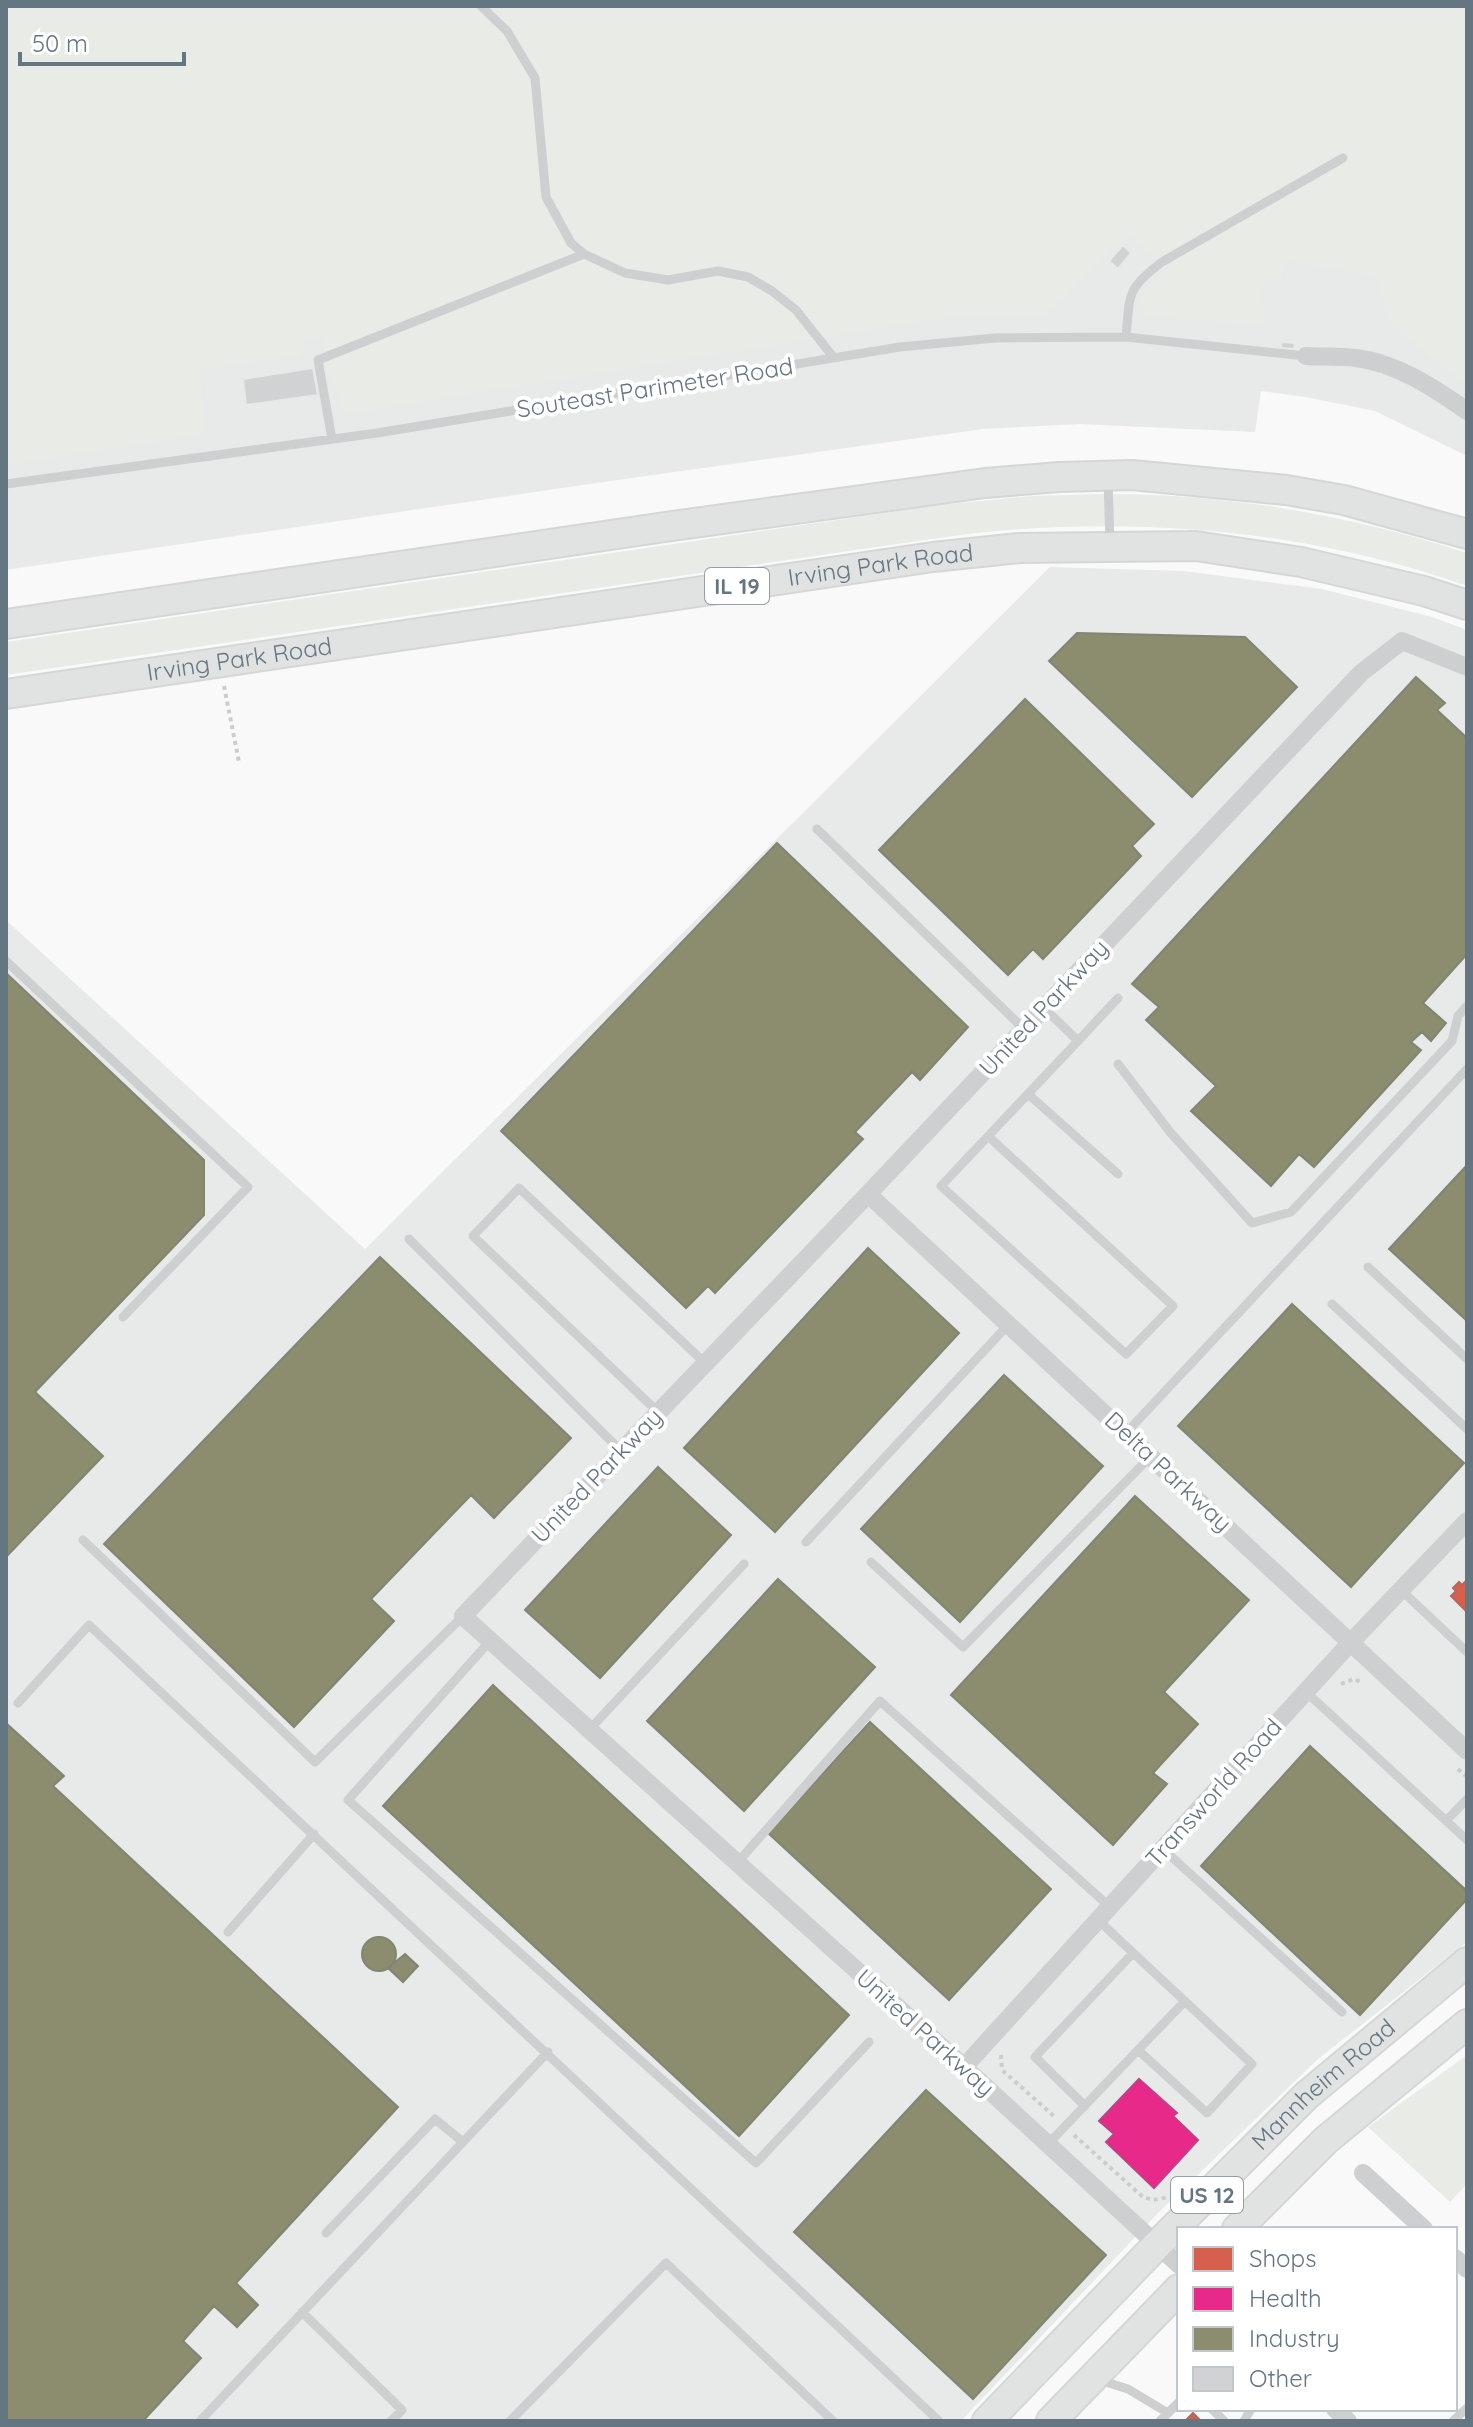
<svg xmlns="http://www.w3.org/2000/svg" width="1473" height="2427" font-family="Quicksand,sans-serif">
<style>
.built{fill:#e8e9e9}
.green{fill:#e8ebe6}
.shops{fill:#d6604d;stroke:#b4675d;stroke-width:2}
.health{fill:#e7298a;stroke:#c04088;stroke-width:2}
.industry{fill:#8c8c6e;stroke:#808574;stroke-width:2}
.building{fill:#d0d2d3;stroke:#e8e8e8;stroke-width:2}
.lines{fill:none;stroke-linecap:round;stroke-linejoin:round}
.primary-casing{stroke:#d5d6d7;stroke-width:32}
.path{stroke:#cbcccd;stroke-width:4;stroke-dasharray:4 4;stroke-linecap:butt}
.lane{stroke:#cecfd0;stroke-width:9}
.street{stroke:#cecfd0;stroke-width:18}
.primary{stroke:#e1e2e2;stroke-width:28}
.labels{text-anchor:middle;stroke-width:8;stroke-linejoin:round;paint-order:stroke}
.shield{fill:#fff;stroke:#939fa8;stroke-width:2}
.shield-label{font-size:22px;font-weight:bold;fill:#657683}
.street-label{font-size:24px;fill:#657683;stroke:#fff}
</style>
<rect width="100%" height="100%" fill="#f9f9f9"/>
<!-- built -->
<path class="built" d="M6,6H1467V456L1375,411L1306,397L1261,391L1255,432L1079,424L983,429L589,484L6,570Z
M1050,567L1183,571L1322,589L1432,617L1467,630V1942L1318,2059L1158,2213L961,2421H6V920L365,1249Z"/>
<!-- green -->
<path class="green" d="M6,6H1467V386L1389,323L1375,276L1286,261L1282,282L1264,280L1262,325L1147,317L1139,296L1167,268L1129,235L1046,316L946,318L342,415L320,338H304L301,356L200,370L206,428L197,436L6,465Z
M1106,494C1229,494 1350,515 1467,553V586C1321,534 1162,518 1008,530C978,532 947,537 917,541L6,675V642L940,505L1032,496Z
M1467,2055V2184L1450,2202L1368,2127Z"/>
<!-- shops -->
<path class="shops" d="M1467,1580V1612L1451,1596L1456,1591L1453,1588L1459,1582L1462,1585Z
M1193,2413L1201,2421H1185Z"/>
<!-- health -->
<path class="health" d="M1139,2079L1177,2113L1173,2116L1198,2140L1154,2188L1106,2142L1114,2134L1099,2121Z"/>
<!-- industry -->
<path class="industry" d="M1077,633L1245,637L1297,687L1192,797L1049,661Z
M1416,677L1445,703L1437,710L1467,738V954L1423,1003L1446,1023L1431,1041L1422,1032L1411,1042L1421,1050L1314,1167L1299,1154L1271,1186L1191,1111L1216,1086L1146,1020L1159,1007L1132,984Z
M1025,699L1154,824L1132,846L1141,856L1043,959L1033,949L1008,975L879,850Z
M777,843L968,1027L920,1080L912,1072L855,1132L863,1139L715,1293L708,1286L686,1308L501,1131Z
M6,973L204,1160V1215L35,1392L103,1456L6,1557Z
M1467,1165V1321L1389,1249Z
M868,1248L959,1333L775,1532L684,1448Z
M380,1257L571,1438L494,1518L471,1495L371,1599L394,1621L294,1727L104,1544Z
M1292,1304L1464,1463L1351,1587L1178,1426Z
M1004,1375L1103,1466L960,1622L861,1529Z
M658,1467L731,1535L600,1678L525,1610Z
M1135,1496L1249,1600L1164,1692L1198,1724L1153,1773L1167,1784L1113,1845L951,1695Z
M778,1579L875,1667L744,1811L647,1721Z
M493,1685L849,2015L739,2136L383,1806Z
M870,1722L1051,1889L949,2000L768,1833Z
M6,1723L64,1776L53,1786L398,2107L236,2283L258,2305L237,2327L214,2306L183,2341L201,2358L143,2421H6Z
M1310,1746L1467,1891V1899L1360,2015L1201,1866Z
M362 1954a17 17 0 1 1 34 0a17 17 0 1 1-34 0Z
M405,1954L418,1966L403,1982L388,1968Z
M926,2090L1106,2255L973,2399L794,2232Z"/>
<!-- building -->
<path class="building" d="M1123,245L1131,253L1118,269L1109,261Z
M1281,342L1295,343L1294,349L1281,348Z
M313,368L318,395L246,405L243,379Z"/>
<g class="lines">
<!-- primary casing -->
<g class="primary-casing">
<g id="primary">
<path d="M6,624L665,527L985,483L1059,477L1132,475L1286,490L1344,500L1467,534"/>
<path id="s1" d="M6,694L933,557L1019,548L1196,546L1301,562L1424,591L1467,605"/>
<path d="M1237,2229L1326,2140L1467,2024"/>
<path id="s2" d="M987,2421L1157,2245L1307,2095L1467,1962"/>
<path d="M1051,2421L1179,2289"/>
</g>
</g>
<!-- path -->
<path class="path" d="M224,686L239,762
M1341,1684L1354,1679L1363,1683
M1458,1769L1467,1777
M1001,2055L1002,2070L1056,2118
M1074,2135L1143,2197L1153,2200L1169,2197"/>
<!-- lane -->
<path class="lane" d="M481,6L507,31L535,78L546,197L571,243L584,254L625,273L668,280L718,271L748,277L772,291L796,310L834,358
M1126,337C1130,294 1126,289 1162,262L1343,158
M332,439L318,360L584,254
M1108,479L1110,544
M6,484L377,433L900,347L995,338L1126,337L1306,356
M817,829L1024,1029
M6,961L248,1187L123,1317
M1078,1041L1118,998
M1118,1064L1170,1132L1252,1223L1291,1212L1452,1041L1458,1016L1467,1006
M1028,1094L1118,1174
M988,1136L1173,1306L1126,1354L941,1186L1078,1041L1044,1008
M409,1239L621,1451
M1368,1267L1467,1359
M1332,1304L1467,1429
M658,1412L473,1236L519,1188L705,1363
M1126,1433L1467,1069
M83,1540L315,1762L463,1616
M806,1542L1009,1324
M871,1562L963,1647L1151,1456
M1401,1590L1467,1652
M490,1641L348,1800L756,2163L869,2042
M1306,1692L1467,1840
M18,1703L89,1625L939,2421
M589,1730L744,1564
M1446,1821L1467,1799
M1163,1849L1342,2012
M737,1863L880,1701L1110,1907
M228,1932L314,1834
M1138,2050L1185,2001
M1085,2106L1035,2057L1133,1953
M463,2142L548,2052
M1048,2144L1138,2050L1207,2113L1252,2064L1098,1920
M302,2312L402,2410L391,2421
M1096,2379L1128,2389L1168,2413
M1212,2409L1224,2421
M200,2421L463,2142L435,2119L326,2233
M510,2421L666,2263L833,2421
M1160,2421L1179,2402
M1244,2421L1251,2409
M1453,2421L1467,2408"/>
<!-- street -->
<path class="street" d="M1306,356C1322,357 1339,356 1356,358C1397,363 1434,388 1467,411
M868,1194L1467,1751
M964,2067L1351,1642L1467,1521
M1363,2173L1424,2229
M1455,2258L1467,2269
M1179,2265L964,2067L463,1616L868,1194L1361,673L1402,641L1467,667
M1335,2409L1348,2421"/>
<!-- primary -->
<use href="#primary" class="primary"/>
</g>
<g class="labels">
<!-- shield labels -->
<g class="shield">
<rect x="705" y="568" width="64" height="36" rx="6"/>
<rect x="1171" y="2177" width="72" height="36" rx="6"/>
</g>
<g class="shield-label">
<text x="737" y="594">IL 19</text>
<text x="1207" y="2203">US 12</text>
</g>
<!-- street labels -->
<g class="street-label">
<text transform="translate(655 388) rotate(-9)" y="8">Souteast Parimeter Road</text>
<text dy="8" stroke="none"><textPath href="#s1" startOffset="884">Irving Park Road</textPath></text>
<text dy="8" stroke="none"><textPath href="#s1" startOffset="236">Irving Park Road</textPath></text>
<text transform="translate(1044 1008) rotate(-47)" y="8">United Parkway</text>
<text transform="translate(1168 1472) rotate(43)" y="8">Delta Parkway</text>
<text transform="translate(597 1476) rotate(-46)" y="8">United Parkway</text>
<text transform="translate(1214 1793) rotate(-48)" y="8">Transworld Road</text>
<text transform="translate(925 2033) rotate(42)" y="8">United Parkway</text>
<text dy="8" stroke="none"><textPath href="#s2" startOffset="476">Mannheim Road</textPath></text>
</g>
</g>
<!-- border -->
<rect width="1473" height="2427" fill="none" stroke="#657683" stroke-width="16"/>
<!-- legend -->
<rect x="1177" y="2227" width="280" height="184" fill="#ffffff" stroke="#c1c8cd" stroke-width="2"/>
<rect x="1193" y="2247" width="40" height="24" fill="#d6604d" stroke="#c1c8cd" stroke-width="2"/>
<text x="1249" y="2267" font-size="24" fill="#657683">Shops</text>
<rect x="1193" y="2287" width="40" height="24" fill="#e7298a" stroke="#c1c8cd" stroke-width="2"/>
<text x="1249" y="2307" font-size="24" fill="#657683">Health</text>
<rect x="1193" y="2327" width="40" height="24" fill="#8c8c6e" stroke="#c1c8cd" stroke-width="2"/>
<text x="1249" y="2347" font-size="24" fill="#657683">Industry</text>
<rect x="1193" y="2367" width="40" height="24" fill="#d0d2d3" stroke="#c1c8cd" stroke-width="2"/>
<text x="1249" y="2387" font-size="24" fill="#657683">Other</text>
<!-- scale -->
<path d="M20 52v12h164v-12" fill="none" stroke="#657683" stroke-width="4"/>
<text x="32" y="52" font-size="24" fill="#657683" stroke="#ffffff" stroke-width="6" paint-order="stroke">50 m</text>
</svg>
